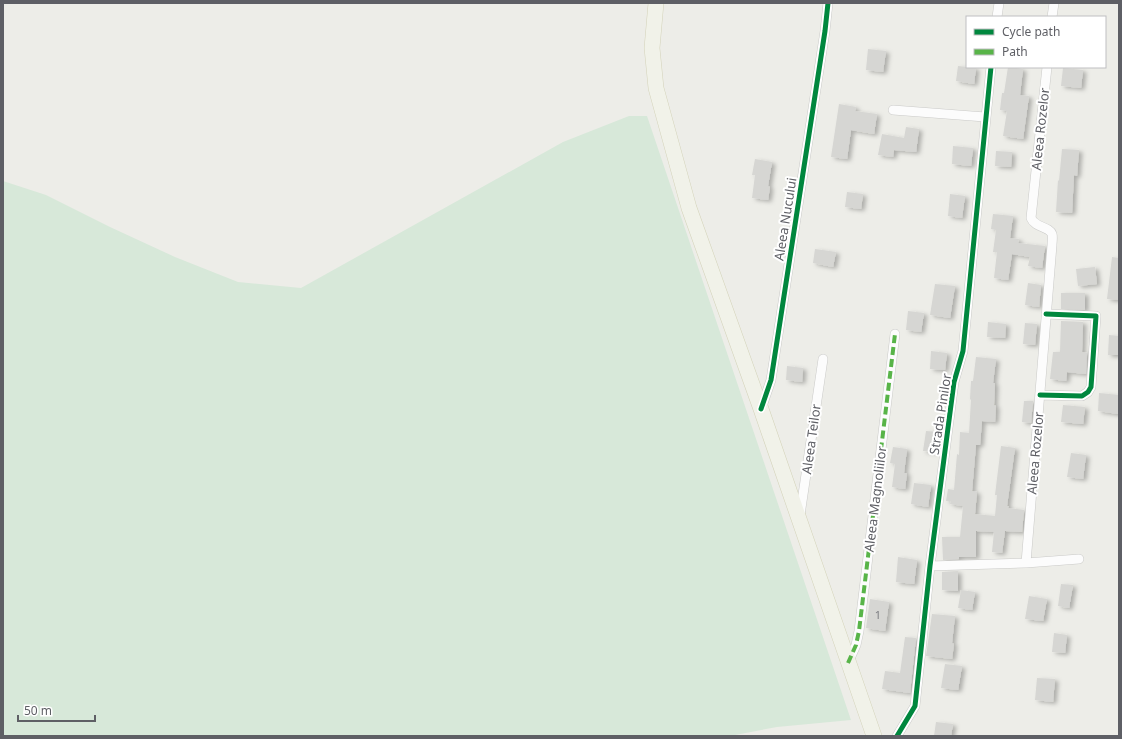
<svg xmlns="http://www.w3.org/2000/svg" width="1122" height="739" font-family="'Noto Sans',sans-serif">
<style>
.green{fill:#d7e8d9}
.building{fill:#d6d6d3;filter:url(#shadow)}
.lines{fill:none;stroke-linecap:round;stroke-linejoin:round}
.minor-casing{stroke:#cacac8;stroke-width:10}
.primary-casing{stroke:#d3d2b8;stroke-width:16}
.minor{stroke:#fcfcfc;stroke-width:9}
.primary{stroke:#f1f2e9;stroke-width:15}
.quiet{stroke:#58b448;stroke-width:4;stroke-dasharray:8 4;stroke-linecap:butt}
.cycleway-casing{stroke:#fff;stroke-width:8}
.cycleway{stroke:#00873e;stroke-width:5}
.labels{text-anchor:middle;stroke-width:4;stroke-linejoin:round;paint-order:stroke}
.number-label{font-size:11px;fill:#7c7d81}
.street-label{font-size:13px;fill:#5e5f65;stroke:#fff}
</style>
<defs>
<filter id="shadow"><feDropShadow dx="3.5" dy="2" stdDeviation="2" flood-color="#0004"/></filter>
</defs>
<rect width="100%" height="100%" fill="#edede8"/>
<!-- green -->
<path class="green" d="M629,116H647L851,720L777,727L730,736H3V181L46,195L110,227L175,257L238,282L301,288L563,142Z"/>
<!-- building -->
<path class="building" d="M868,49L886,51L883,72L866,70Z
M958,66L976,68L974,84L956,81Z
M1008,67L1023,69L1020,95L1029,96L1023,139L1003,136L1007,111L1000,110L1002,93H1004Z
M1063,68L1083,70L1081,88L1061,86Z
M839,104L856,107L855,111L877,114L874,134L851,130L847,159L831,157Z
M906,127L919,129L916,152L894,150L893,157L878,155L882,134L904,138Z
M953,146L973,148L971,166L952,164Z
M1062,149L1079,150L1077,176L1074,175L1072,213L1056,212L1058,180L1059,181Z
M996,151L1012,152L1011,167L995,166Z
M755,159L772,162L768,186L770,187L768,200L752,198L755,175H752Z
M847,192L863,194L861,209L845,207Z
M950,194L965,196L962,218L948,216Z
M993,214L1013,216L1010,238L1019,239L1018,243L1045,246L1042,268L1028,266L1030,257L1012,254L1008,280L994,278L997,252H993L996,230L991,229Z
M815,249L836,252L833,267L813,263Z
M1112,257L1119,258V300L1107,299Z
M1095,267L1097,284L1078,286L1076,269Z
M1028,283L1041,285L1039,307L1025,305Z
M935,284L955,286L950,318L930,315Z
M1061,293H1085V310L1061,309Z
M908,311L924,313L921,332L906,330Z
M1061,321L1083,322L1082,352L1087,353L1086,374L1067,372L1066,381L1050,379L1053,352H1060Z
M988,322L1006,324L1005,338L987,337Z
M1025,323L1037,324L1035,345L1023,344Z
M1109,335L1119,336V355H1108Z
M931,351L947,353L945,370L930,369Z
M976,357L996,359L993,383H995L994,405L996,406L995,422L982,421L980,445H976L972,491L977,492L975,514L995,516L997,495H995L1001,446L1015,448L1007,506H1009L1008,508L1024,510L1022,532L1005,531L1002,553L992,552L994,532L976,531V557H959V559L943,560L942,537H960L963,506L950,504L951,501H946L948,489L954,490L957,454L959,455L960,432L969,433L971,400L970,399L971,381H973Z
M787,366L803,368L802,382L786,380Z
M1099,393L1119,395L1118,414L1098,411Z
M1024,401H1033L1031,423L1022,422Z
M1063,405L1085,407L1083,424L1061,422Z
M926,431L939,432L936,452L923,451Z
M893,447L907,449L904,473H907L905,489L892,487L895,464L890,463Z
M1071,453L1086,455L1083,479L1067,477Z
M914,483L931,485L928,507L911,504Z
M898,557L917,560L914,584L896,582Z
M958,571V591L942,590V572Z
M1061,584L1073,585L1069,608L1058,606Z
M961,590L975,592L972,610L958,608Z
M1029,596L1047,599L1043,621L1025,619Z
M870,599L889,602L885,631L866,628Z
M932,614L955,616L952,643L954,644L952,659L926,656Z
M1054,633L1067,635L1065,653L1052,652Z
M905,637L916,638L910,693L882,689L885,671L900,673Z
M945,664L962,666L958,690L941,688Z
M1037,678L1055,679L1053,702L1035,700Z
M936,722L953,724L951,736H934Z"/>
<g class="lines">
<!-- minor casing -->
<g class="minor-casing">
<path id="minor" d="M997,17L999,3
M1052,17L1054,3
M893,110L985,117
M1040,395L1082,396L1088,392L1091,387L1096,316L1046,314
M761,409L771,380L825,31L828,3
M800,515L823,359
M1026,563L1052,245C1052,242 1053,237 1052,234C1049,226 1035,228 1031,218L1047,67
M930,566L1026,563L1079,559
M848,663L856,645L859,631L895,334
M897,736L915,706L930,566L954,382L963,351L991,67"/>
</g>
<!-- primary casing -->
<g class="primary-casing">
<path id="primary" d="M656,3L652,48L656,88L689,208L761,409L874,736"/>
</g>
<!-- minor -->
<use href="#minor" class="minor"/>
<!-- primary -->
<use href="#primary" class="primary"/>
<!-- quiet -->
<path class="quiet" d="M848,663L856,645L859,631L895,334"/>
<!-- cycleway casing -->
<g class="cycleway-casing">
<path id="cycleway" d="M1040,395L1082,396L1088,392L1091,387L1096,316L1046,314
M761,409L771,380L825,31L828,3
M897,736L915,706L930,566L954,382L963,351L991,67"/>
</g>
<!-- cycleway -->
<use href="#cycleway" class="cycleway"/>
</g>
<g class="labels">
<!-- number labels -->
<g class="number-label">
<text x="878" y="619">1</text>
</g>
<!-- street labels -->
<g class="street-label">
<text transform="translate(1040 129) rotate(-84)" y="5">Aleea Rozelor</text>
<text transform="translate(785 219) rotate(-81)" y="5">Aleea Nucului</text>
<text transform="translate(940 414) rotate(-81)" y="5">Strada Pinilor</text>
<text transform="translate(811 439) rotate(-82)" y="5">Aleea Teilor</text>
<text transform="translate(1035 453) rotate(-85)" y="5">Aleea Rozelor</text>
<text transform="translate(875 499) rotate(-83)" y="5">Aleea Magnoliilor</text>
</g>
</g>
<!-- border -->
<rect width="1122" height="739" fill="none" stroke="#5e5f65" stroke-width="8"/>
<!-- legend -->
<rect x="966" y="16" width="140" height="52" fill="#ffffff" stroke="#bfbfc1"/>
<rect x="974" y="29" width="20" height="6" fill="#00873e" stroke="#bfbfc1"/>
<text x="1002" y="36" font-size="12" fill="#5e5f65">Cycle path</text>
<rect x="974" y="49" width="20" height="6" fill="#58b448" stroke="#bfbfc1"/>
<text x="1002" y="56" font-size="12" fill="#5e5f65">Path</text>
<!-- scale -->
<path d="M18 715v6h77v-6" fill="none" stroke="#5e5f65" stroke-width="2"/>
<text x="24" y="715" font-size="12" fill="#5e5f65" stroke="#ffffff" stroke-width="3" paint-order="stroke">50 m</text>
</svg>
